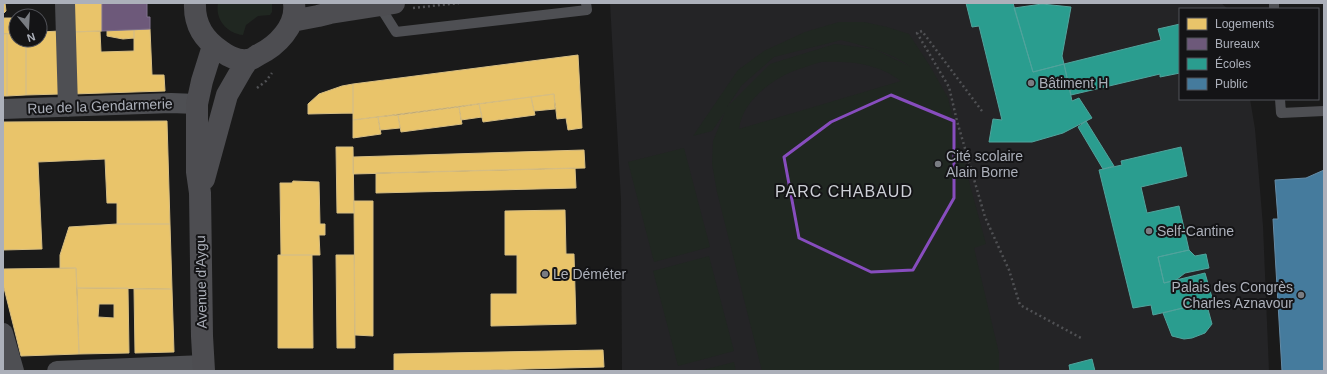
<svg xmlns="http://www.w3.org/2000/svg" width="1327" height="374" font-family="Helvetica,sans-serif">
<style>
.built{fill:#242426}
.green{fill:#202721;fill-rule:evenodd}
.homes{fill:#e9c46a;stroke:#d7be82;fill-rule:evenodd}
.offices{fill:#6d597a;stroke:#80738d}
.schools{fill:#2a9d8f;stroke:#51a39c}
.public{fill:#457b9d;stroke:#648ba6}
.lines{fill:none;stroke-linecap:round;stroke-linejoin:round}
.path{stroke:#505154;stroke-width:2.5;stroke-dasharray:2 3;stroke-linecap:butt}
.service{stroke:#4e4f53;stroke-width:10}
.minor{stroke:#4e4f53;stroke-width:20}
.secondary{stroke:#4d4d51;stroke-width:22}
.marked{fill:none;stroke:#874dbe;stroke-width:3;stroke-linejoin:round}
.poi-dot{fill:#797c82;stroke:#141416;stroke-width:1.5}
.labels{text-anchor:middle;stroke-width:4;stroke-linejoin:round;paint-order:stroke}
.poi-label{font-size:14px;fill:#acb0ba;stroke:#141416;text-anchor:start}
.street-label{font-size:14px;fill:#acb0ba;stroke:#141416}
.quarter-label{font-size:16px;letter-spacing:1px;fill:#cdcfd6;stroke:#141416}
</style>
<rect width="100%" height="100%" fill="#1a1a1a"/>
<!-- built -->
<path class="built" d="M610,3H1221L1228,9H1180V99H1250L1255,129L1263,226L1269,371H622L621,200Z"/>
<!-- green -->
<path class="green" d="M218,3H272V12L270,15L258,16L246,25L243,35C227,33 215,20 218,3Z
M839,22H864L887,27L909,34L930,66L948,98L956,133L986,244L974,248L999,353V371H762L717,192L712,164L713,141L725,112L712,131L693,136L738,70L764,51L805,32ZM841,40C866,46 890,52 911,67L874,49L835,44L770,64L727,107L742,85L774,57ZM821,62C851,61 876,63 901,81L739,129C742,102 769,82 791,72C801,68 811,65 821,62Z
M684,148L710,247L654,262L628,162Z
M709,256L734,351L678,366L653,271Z
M734,362L736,371H699Z"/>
<!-- homes -->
<path class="homes" d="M3,3H5L6,11L3,14Z
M71,3H102V31L71,32Z
M3,18H12L13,33L3,34Z
M150,29L152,75H164L165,91L73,94L71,32L100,31L101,52L134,51V30Z
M107,30H134V38L123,39L107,36Z
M60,31L61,94L26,95V40H40V32Z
M13,33H16V40H26V95L7,96V34Z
M3,34H7V96H3Z
M578,55L582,128L568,130L566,118L557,119L554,94L353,120V84Z
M353,84V113L308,114V104L319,94L342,86Z
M554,94L555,109L534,111L531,97Z
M531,97L535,115L483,122L479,104Z
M479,104L482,117L461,120L459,107Z
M459,107L462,124L401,132L398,115Z
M398,115L400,128L380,130L378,117Z
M378,117L381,134L353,138V120Z
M167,121L170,224H117V203H107L105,159L38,162L42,249L3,250V122Z
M336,147H353L354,213H337Z
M584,150L585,168L353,174V157Z
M575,168L576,188L376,193V173Z
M293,181L319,182L320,224H325V235H319L320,255H281L280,183H292Z
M354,201H373V336L355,335Z
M565,210L566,254H574L576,324L491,326V294H517V255H505V211Z
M117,224H170L172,289L77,288L76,268H60V255L69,227Z
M278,255H312L313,348H278Z
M336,255H354L355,348H337Z
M76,268L79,354L21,356L3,284V269Z
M77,288H128L129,353L79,354ZM99,304H114V318L98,317Z
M134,289H172L174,352L135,353Z
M603,350L604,367L448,371H394V354Z"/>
<!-- offices -->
<path class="offices" d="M102,3H147V17H150V29L102,31Z"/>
<!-- schools -->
<path class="schools" d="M966,3H1013L1033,72L1064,64L1072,101L1079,98L1092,118L1063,133L1032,142H989L993,119L1002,120L979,26L972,27Z
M1042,4L1071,7L1062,56L1064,64L1033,72L1014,8Z
M1180,24V73L1160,77V74L1071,95L1064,64L1161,40L1158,29Z
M1086,121L1114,166L1103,169L1078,127Z
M1181,147L1187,176L1141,187L1147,213L1179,206L1189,250L1158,257L1164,283L1205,273L1213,301L1153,315L1151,305L1133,308L1099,170L1122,165L1121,161Z
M1189,250L1195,256L1206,254L1209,268L1185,273L1176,280L1164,283L1158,257Z
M1206,302L1212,324L1205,333L1192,338L1184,339L1172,336L1163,313Z
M1092,359L1095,371H1070L1069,365Z"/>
<!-- public -->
<path class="public" d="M1324,170V371H1282L1273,219H1278L1275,180L1306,178Z"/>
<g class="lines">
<!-- path -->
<path class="path" d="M413,8L459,3
M257,88L266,81L272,73
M982,111L922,31L917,33L949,87L957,121L985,217L1009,270L1020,305L1081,338"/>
<!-- service -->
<path class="service" d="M1274,3V9
M379,5L396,32L587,10L586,3
M1280,99L1281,113L1324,111"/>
<!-- minor -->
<path class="minor" d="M65,3L68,107
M3,109L171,103L197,104
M3,333L14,371
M57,371L204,365"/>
<!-- secondary -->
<path class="secondary" d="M195,3C194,24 204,40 221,51C229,57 237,61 247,60C251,60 255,57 258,55C277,46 297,26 294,3
M292,21L318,16L330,13L394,3
M204,179L227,95L242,69L248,60
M204,371L202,336L200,193L197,172V104L202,81L213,46"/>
</g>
<!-- marked area -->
<path class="marked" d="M891,95L954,121V198L913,270L871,272L799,238L784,157L831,122Z"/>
<!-- markers -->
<g class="poi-dot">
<circle cx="1031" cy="83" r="4"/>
<circle cx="938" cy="164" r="4"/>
<circle cx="1149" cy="231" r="4"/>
<circle cx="545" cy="274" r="4"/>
<circle cx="1301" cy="295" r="4"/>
</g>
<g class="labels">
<!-- poi labels -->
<g class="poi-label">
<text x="1039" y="88">Bâtiment H</text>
<text x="946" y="161">Cité scolaire<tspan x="946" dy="16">Alain Borne</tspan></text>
<text x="1157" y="236">Self-Cantine</text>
<text x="553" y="279">Le Déméter</text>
<text x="1293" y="292" text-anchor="end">Palais des Congrès<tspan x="1293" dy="16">Charles Aznavour</tspan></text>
</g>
<!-- street labels -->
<g class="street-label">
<text transform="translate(100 106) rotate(-2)" y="5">Rue de la Gendarmerie</text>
<text transform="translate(201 282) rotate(-91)" y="5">Avenue d'Aygu</text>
</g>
<!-- quarter labels -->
<g class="quarter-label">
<text x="844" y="197">PARC CHABAUD</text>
</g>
</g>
<!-- border -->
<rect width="1327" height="374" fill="none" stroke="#acb0ba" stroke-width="8"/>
<!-- legend -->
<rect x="1179" y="8" width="140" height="92" fill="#141416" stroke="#515258"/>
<rect x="1187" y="18" width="20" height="12" fill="#e9c46a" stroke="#515258"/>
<text x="1215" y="28" font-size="12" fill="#acb0ba">Logements</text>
<rect x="1187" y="38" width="20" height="12" fill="#6d597a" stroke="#515258"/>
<text x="1215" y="48" font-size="12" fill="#acb0ba">Bureaux</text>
<rect x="1187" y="58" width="20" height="12" fill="#2a9d8f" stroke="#515258"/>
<text x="1215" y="68" font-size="12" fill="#acb0ba">Écoles</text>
<rect x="1187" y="78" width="20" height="12" fill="#457b9d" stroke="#515258"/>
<text x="1215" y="88" font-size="12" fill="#acb0ba">Public</text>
<!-- north arrow -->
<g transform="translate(28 28) rotate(162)"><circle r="19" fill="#141416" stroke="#515258"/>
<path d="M0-3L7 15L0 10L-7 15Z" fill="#797c82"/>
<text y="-6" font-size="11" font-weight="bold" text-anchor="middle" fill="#acb0ba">N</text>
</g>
</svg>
